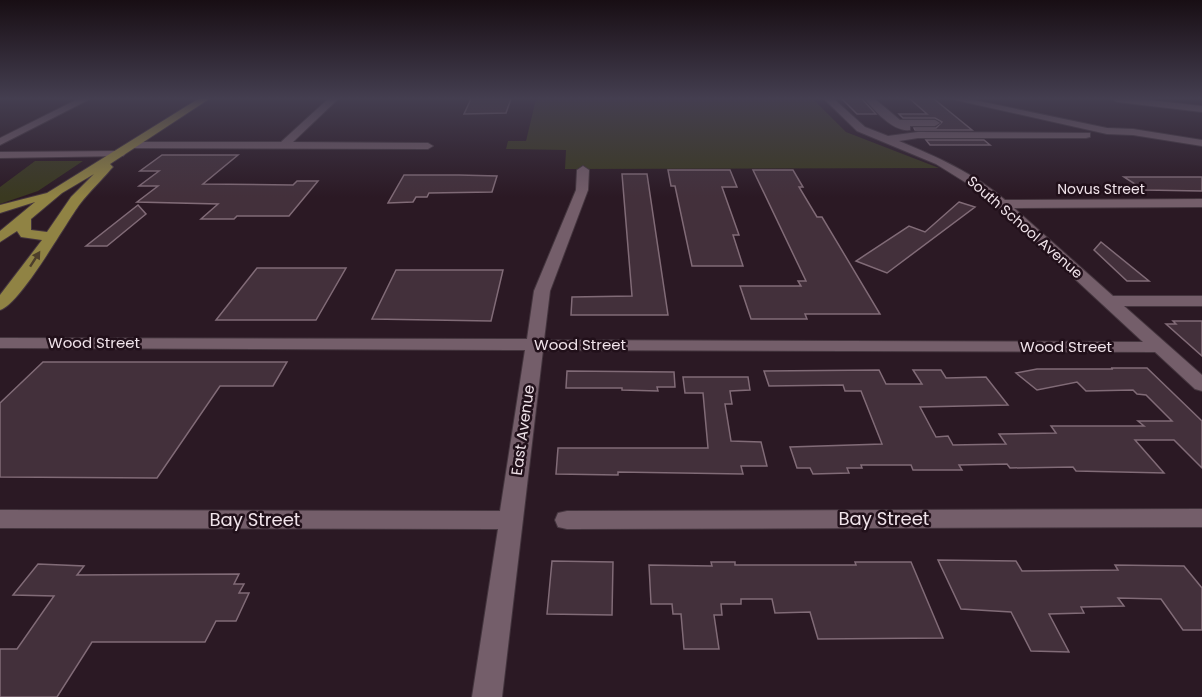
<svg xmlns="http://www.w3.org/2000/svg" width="1202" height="697" font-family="Poppins,sans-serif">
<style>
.green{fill:#3a3920}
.building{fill:#43303b;stroke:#816b77;stroke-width:1.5}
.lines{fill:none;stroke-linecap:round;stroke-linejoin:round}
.minor-casing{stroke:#44353e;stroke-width:2}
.major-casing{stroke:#44353e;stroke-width:2}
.minor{fill:#745e6a;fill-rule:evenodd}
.major{fill:#908344;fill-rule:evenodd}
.oneway{fill:#4d3e2b}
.labels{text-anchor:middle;stroke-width:5;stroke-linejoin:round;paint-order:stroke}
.far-street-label{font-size:14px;fill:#f0e3ea;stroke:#21101a}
.street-label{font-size:15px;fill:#f0e3ea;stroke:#21101a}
.near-street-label{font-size:18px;fill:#f0e3ea;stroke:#21101a}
</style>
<rect width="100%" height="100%" fill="#2b1924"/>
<!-- green -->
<path class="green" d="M536,99H813L846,132L939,168L565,169L566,150L506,149L508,141H526Z
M35,161H83L38,191L0,204V187Z"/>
<!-- building -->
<path class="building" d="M471,99H511L506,113L464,114Z
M842,99H862L876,114H857Z
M910,99H934L972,130H915L914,128H936L942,122L935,118H903L899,114H927Z
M926,140H984L990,145H930Z
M162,155H238L203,184L293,185L297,181H318L289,216H237L234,219H201L218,204L137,202L158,186H139L159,171H140Z
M668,170H730L737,187H722L739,235H733L743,266H692L675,186H671Z
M753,170H793L803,187H799L817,217H822L880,314H805L807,319H751L740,286H801L798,281H806Z
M622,174H647L668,315H571L572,297L632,296Z
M404,175H459L497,176L492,192L429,193L427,197H416L413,202L388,203Z
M1124,177H1202V191L1144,190Z
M959,202L975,207L887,273L856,261L909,226L925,232Z
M138,205L146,214L107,246H86Z
M1101,242L1149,281H1127L1094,250Z
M257,268H346L316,320H216Z
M396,270H503L491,321L372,319Z
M1173,321H1202V356L1166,324H1176Z
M43,362H287L273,386H220L157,478L0,477V403Z
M1111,368H1147L1202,421V468L1174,440H1135L1164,473L1076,471L1073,467L1010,468L1007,464L959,465L962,470H913L911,465H861L862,468H847L849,473L813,474L810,468H797L790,447L882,444L861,391H845L843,385L769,386L764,371L879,370L886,384H922L913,370H941L946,378L986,377L1008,405L920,407L936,437L948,436L953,445L1006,444L999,434L1056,433L1051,426H1144L1138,421H1172L1146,395L1137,394L1133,390L1086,391L1077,382L1037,390L1016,373L1037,369H1113Z
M567,371L674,372L675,387H657L658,391L622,390V388H566Z
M683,377H748L750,390L730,391L732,404H725L731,441L761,442L767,466H741L743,474L618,472V475L556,474L558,448H708L703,393H685Z
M938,560L1016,561L1022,571L1118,570L1115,565L1184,566L1202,588V630H1183L1161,599L1118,598L1124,606L1081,607L1084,613L1049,614L1069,652L1031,651L1011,612L961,609Z
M552,561L613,562L612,615L547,614Z
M711,562H735V565H856L855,562H911L943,638L818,639L810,612L775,613L772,599H741V604H721L722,615H714L719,649H684L681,614H673L672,604H651L649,565L712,566Z
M38,564L84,566L77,575L239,574L234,584H244L239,593H249L236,621H216L205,642H92L57,697H0V649H17L54,596L13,595Z"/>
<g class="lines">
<!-- minor casing -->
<g class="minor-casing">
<path id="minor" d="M78,99H90L0,145V138Z
M328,99H338L293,142L428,143L433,146L428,149L133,148L128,145L133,142H281Z
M824,99H834L865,127L888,136L918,132L1090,133V137L1086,138H918L899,141C937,157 974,173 1005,200L1202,199V207L1014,208L1113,296H1202V306H1124L1202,375V391L1195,389L1155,352L543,350L502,697H472L498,529L0,528V510L500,511L525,350L0,348V338L527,339L534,291L576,190L577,170L583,166L589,170L588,190L550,291L544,340L1143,342L981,192L936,164L857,131Z
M865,99H875L900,120H935L940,123L935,126H910V130C893,132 875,111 865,99Z
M951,99H969L1107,128L1133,129L1202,140V146L1133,135L1107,134Z
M1112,99H1140L1202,106V112L1117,102Z
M119,151L125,154L123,156L0,158V152Z
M1202,509V527L567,529L558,527L555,520L558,513L567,511Z"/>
</g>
<!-- major casing -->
<g class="major-casing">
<path id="major" d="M198,99H209L110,164L113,167L111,169C101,181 89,192 80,204C65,224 20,305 0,310V295L42,240L21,237L17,231L0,242V231L35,202L0,213V205L47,193ZM94,174L71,197L47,232L31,230V219L62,193Z"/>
</g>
<!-- minor -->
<use href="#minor" class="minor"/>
<!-- major -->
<use href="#major" class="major"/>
</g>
<!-- one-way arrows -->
<defs><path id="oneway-solid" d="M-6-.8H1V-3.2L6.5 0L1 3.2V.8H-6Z" transform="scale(1.5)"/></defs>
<use class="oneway" href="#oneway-solid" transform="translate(35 259) rotate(-57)"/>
<!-- sky -->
<linearGradient id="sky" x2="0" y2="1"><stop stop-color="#180e14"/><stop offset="0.5" stop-color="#443e50"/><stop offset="1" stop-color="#443e50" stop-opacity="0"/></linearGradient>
<rect width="1202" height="197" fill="url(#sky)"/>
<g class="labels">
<!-- far-street labels -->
<g class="far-street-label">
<text x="1101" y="194">Novus Street</text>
<text transform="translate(1025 227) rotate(41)" y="5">South School Avenue</text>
</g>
<!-- street labels -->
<g class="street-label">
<text x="94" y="348">Wood Street</text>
<text x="580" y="350">Wood Street</text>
<text x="1066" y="352">Wood Street</text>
<text transform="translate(523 430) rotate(-82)" y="5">East Avenue</text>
</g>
<!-- near-street labels -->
<g class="near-street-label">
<text x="884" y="525">Bay Street</text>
<text x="255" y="526">Bay Street</text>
</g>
</g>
</svg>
